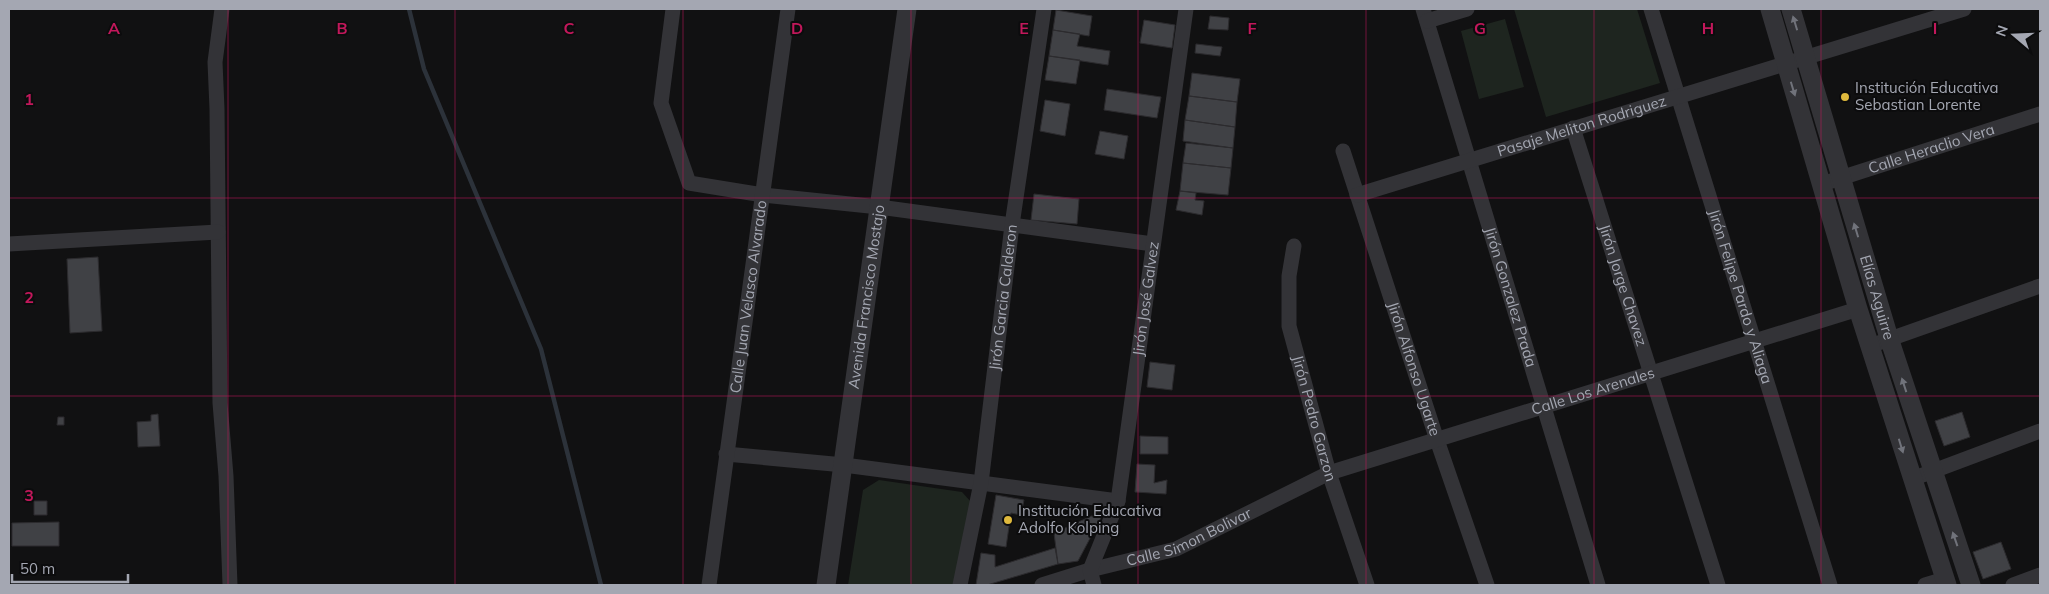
<svg xmlns="http://www.w3.org/2000/svg" width="2049" height="594" font-family="Mulish,sans-serif">
<style>
.green{fill:#1e251f}
.lines{fill:none;stroke-linecap:round;stroke-linejoin:round}
.stream{stroke:#2c323a;stroke-width:4.5}
.building{fill:#404145;stroke:#2c2b2e}
.minor{stroke:#333337;stroke-width:15}
.tertiary{stroke:#333337;stroke-width:19}
.oneway{fill:#71737b}
.grid{fill:none;stroke:#c2185b;stroke-width:1;stroke-opacity:0.55}
.poi-dot{fill:#dfb93d;stroke:#0c0c0d;stroke-width:2}
.labels{text-anchor:middle;stroke-width:4;stroke-linejoin:round;paint-order:stroke}
.poi-label{font-size:15px;fill:#a4a7b2;stroke:#0c0c0d;text-anchor:start}
.street-label{font-size:15px;fill:#a4a7b2;stroke:#0c0c0d}
.grid-label{font-size:16px;text-anchor:middle;font-weight:bold;fill:#c2185b;stroke:#0c0c0d;stroke-width:4;stroke-linejoin:round;paint-order:stroke}
</style>
<rect width="100%" height="100%" fill="#111112"/>
<!-- green -->
<path class="green" d="M1514,9H1637L1660,83L1546,117Z
M1505,19L1524,87L1479,99L1461,31Z
M879,480L962,492L971,502L955,585H848L863,490Z"/>
<g class="lines">
<!-- stream -->
<path class="stream" d="M409,9L424,69L541,349L601,585"/>
</g>
<!-- building -->
<path class="building" d="M1056,10L1092,16L1089,36L1053,30Z
M1210,16L1229,18L1228,30L1208,29Z
M1144,20L1175,25L1172,48L1140,43Z
M1053,30L1080,34L1077,46L1110,51L1108,65L1049,56Z
M1196,44L1222,47L1220,56L1195,53Z
M1049,56L1080,60L1076,84L1045,80Z
M1192,73L1240,79L1237,102L1189,96Z
M1107,89L1161,97L1157,118L1104,110Z
M1189,96L1237,102L1235,127L1185,120Z
M1045,100L1070,104L1065,136L1040,131Z
M1185,120L1235,127L1233,148L1183,141Z
M1100,131L1128,136L1124,159L1095,154Z
M1186,143L1233,148L1231,168L1183,163Z
M1183,163L1231,168L1228,195L1180,191Z
M1180,191L1196,193L1195,200L1204,201L1202,215L1176,210Z
M1034,194L1079,199L1077,224L1031,220Z
M98,257L102,331L70,333L67,259Z
M1150,362L1175,365L1172,390L1147,387Z
M1962,412L1970,437L1944,446L1935,421Z
M158,414L160,446L138,447L137,422L151,421V415Z
M58,417H64V425H57Z
M1140,436L1168,437V454H1140Z
M1137,464L1155,465L1154,483L1167,480L1166,494L1135,492Z
M996,495L1024,500L1021,515L1011,513L1006,547L988,544Z
M34,501H47V515H34Z
M1105,510L1078,561L1058,564L1054,533Z
M59,522V546H12V523Z
M2001,542L2011,569L1983,579L1973,552Z
M1055,548L1058,564L987,585H976L981,553L995,555V567Z"/>
<g class="lines">
<!-- minor -->
<g class="minor">
<path d="M222,9L215,62L217,109L220,403L226,476L230,585"/>
<path d="M673,9L661,103L689,183L763,195L879,207L1153,244"/>
<path id="s1" d="M1423,9L1598,585"/>
<path id="s2" d="M1651,9L1830,585"/>
<path d="M1427,21L1467,9"/>
<path id="s3" d="M1573,128L1718,585"/>
<path id="s4" d="M1343,151L1437,440L1487,585"/>
<path id="s5" d="M1822,184L2040,114"/>
<path id="s6" d="M1357,195L1964,9"/>
<path d="M9,244L218,232"/>
<path id="s7" d="M1294,246L1289,276V326L1329,473L1367,585"/>
<path d="M1870,346L2040,286"/>
<path d="M726,454L844,465L1118,501"/>
<path d="M1912,479L2040,431"/>
<path id="s8" d="M709,585L788,9"/>
<path id="s9" d="M960,585L981,483L1012,225L1044,9"/>
<path id="s10" d="M1042,585L1090,570L1176,549L1329,473L1858,309"/>
<path id="s11" d="M1094,585L1090,570L1118,501L1186,9"/>
<path d="M1925,585L1945,579"/>
<path d="M2013,585L2040,575"/>
</g>
<!-- tertiary -->
<g class="tertiary">
<path d="M1770,9L1858,309L1947,585"/>
<path id="s12" d="M1791,9L1889,338L1971,585"/>
<path id="s13" d="M826,585L907,9"/>
</g>
</g>
<!-- one-way arrows -->
<defs><path id="oneway-solid" d="M-6-.8H1V-3.2L6.5 0L1 3.2V.8H-6Z" transform="scale(1.25)"/></defs>
<g class="oneway">
<use href="#oneway-solid" transform="translate(1795 23) rotate(-107)"/>
<use href="#oneway-solid" transform="translate(1793 89) rotate(73)"/>
<use href="#oneway-solid" transform="translate(1856 230) rotate(-107)"/>
<use href="#oneway-solid" transform="translate(1904 385) rotate(-108)"/>
<use href="#oneway-solid" transform="translate(1901 446) rotate(73)"/>
<use href="#oneway-solid" transform="translate(1955 539) rotate(-109)"/>
</g>
<!-- grid -->
<path class="grid" d="M228,9V585M455,9V585M683,9V585M911,9V585M1138,9V585M1366,9V585M1594,9V585M1821,9V585M9,198H2040M9,396H2040"/>
<!-- markers -->
<g class="poi-dot">
<circle cx="1845" cy="97" r="5"/>
<circle cx="1008" cy="520" r="5"/>
</g>
<g class="labels">
<!-- poi labels -->
<g class="poi-label">
<text x="1855" y="93">Institución Educativa<tspan x="1855" dy="17">Sebastian Lorente</tspan></text>
<text x="1018" y="516">Institución Educativa<tspan x="1018" dy="17">Adolfo Kolping</tspan></text>
</g>
<!-- street labels -->
<g class="street-label">
<text dy="5" stroke="none"><textPath href="#s6" startOffset="235">Pasaje Meliton Rodriguez</textPath></text>
<text dy="5" stroke="none"><textPath href="#s5" startOffset="115">Calle Heraclio Vera</textPath></text>
<text dy="5" stroke="none"><textPath href="#s3" startOffset="165">Jirón Jorge Chavez</textPath></text>
<text dy="5" stroke="none"><textPath href="#s8" startOffset="291">Calle Juan Velasco Alvarado</textPath></text>
<text dy="5" stroke="none"><textPath href="#s13" startOffset="291">Avenida Francisco Mostajo</textPath></text>
<text dy="5" stroke="none"><textPath href="#s9" startOffset="291">Jirón Garcia Calderon</textPath></text>
<text dy="5" stroke="none"><textPath href="#s1" startOffset="301">Jirón Gonzalez Prada</textPath></text>
<text dy="5" stroke="none"><textPath href="#s2" startOffset="301">Jirón Felipe Pardo y Aliaga</textPath></text>
<text dy="5" stroke="none"><textPath href="#s12" startOffset="301">Elías Aguirre</textPath></text>
<text dy="5" stroke="none"><textPath href="#s11" startOffset="294">Jirón José Galvez</textPath></text>
<text dy="5" stroke="none"><textPath href="#s4" startOffset="229">Jirón Alfonso Ugarte</textPath></text>
<text dy="5" stroke="none"><textPath href="#s10" startOffset="586">Calle Los Arenales</textPath></text>
<text dy="5" stroke="none"><textPath href="#s7" startOffset="176">Jirón Pedro Garzon</textPath></text>
<text dy="5" stroke="none"><textPath href="#s10" startOffset="155">Calle Simon Bolivar</textPath></text>
</g>
</g>
<g class="grid-label">
<text x="114" y="34">A</text>
<text x="342" y="34">B</text>
<text x="569" y="34">C</text>
<text x="797" y="34">D</text>
<text x="1024" y="34">E</text>
<text x="1252" y="34">F</text>
<text x="1480" y="34">G</text>
<text x="1708" y="34">H</text>
<text x="1935" y="34">I</text>
<text x="29" y="105">1</text>
<text x="29" y="303">2</text>
<text x="29" y="501">3</text>
</g>
<!-- border -->
<rect width="2049" height="594" fill="none" stroke="#a4a7b2" stroke-width="20"/>
<!-- north arrow -->
<g transform="translate(2014 35) rotate(289)" stroke="#0c0c0d" stroke-width="4" paint-order="stroke">
<path d="M0-4L9 19L0 12L-9 19Z" fill="#a4a7b2"/>
<text y="-8" font-size="14" font-weight="bold" text-anchor="middle" fill="#a4a7b2">N</text>
</g>
<!-- scale -->
<path d="M12 574v8h116v-8" fill="none" stroke="#a4a7b2" stroke-width="2.5"/>
<text x="20" y="574" font-size="15" fill="#a4a7b2" stroke="#0c0c0d" stroke-width="4" paint-order="stroke">50 m</text>
</svg>
